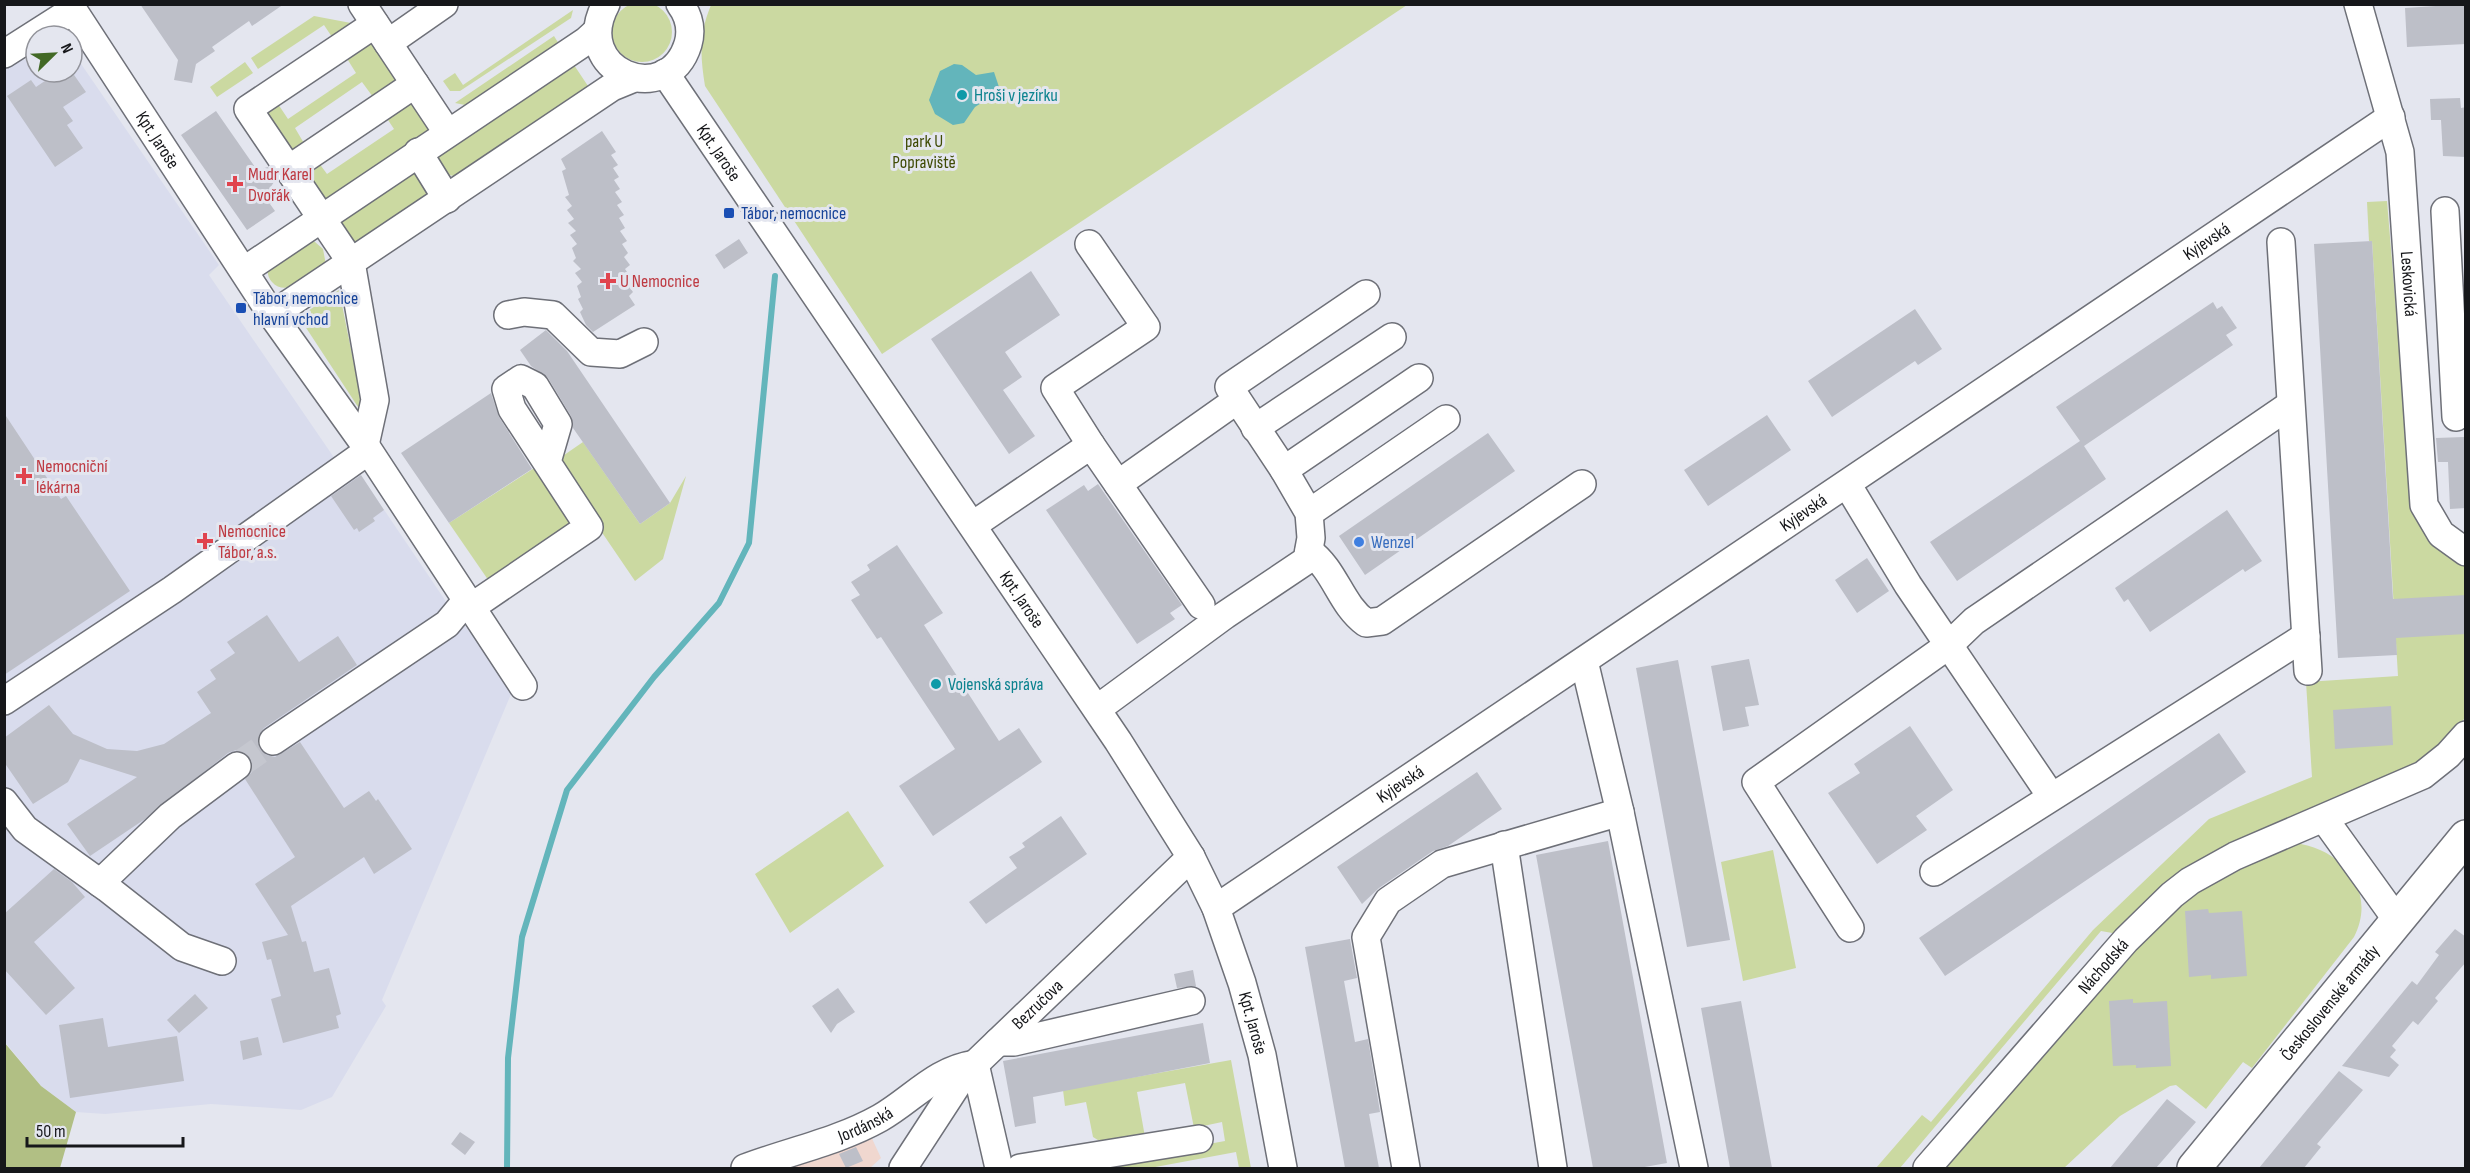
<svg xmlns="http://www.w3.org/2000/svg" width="2470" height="1173" font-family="'Sofia Sans Condensed',sans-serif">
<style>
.built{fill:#d9dced}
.industrial{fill:#f0d7cf}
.green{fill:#cbd9a1}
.forest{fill:#b1bf84}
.water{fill:#63b5bb}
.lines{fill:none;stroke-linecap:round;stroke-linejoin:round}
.stream{stroke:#63b5bb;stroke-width:6}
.building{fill:#bdbfc8}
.minor-tunnel{stroke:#c5c7cf;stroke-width:27;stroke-dasharray:27 14;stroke-linecap:butt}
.minor-casing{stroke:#6e7078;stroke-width:30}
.major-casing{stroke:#6e7078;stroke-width:36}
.minor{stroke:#fff;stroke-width:27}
.major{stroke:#fff;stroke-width:33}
.culture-dot{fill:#0f9aa8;stroke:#e4e6ef;stroke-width:2}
.health-dot{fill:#e0444e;stroke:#e4e6ef;stroke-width:2}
.transit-dot{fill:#1a4fb4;stroke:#e4e6ef;stroke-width:2}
.shop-dot{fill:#3f7fe0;stroke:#e4e6ef;stroke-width:2}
.labels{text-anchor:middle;stroke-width:6;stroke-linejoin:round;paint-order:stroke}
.culture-label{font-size:18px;fill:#0d838f;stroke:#e4e6ef;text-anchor:start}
.street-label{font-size:18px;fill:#16171a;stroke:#e4e6ef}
.park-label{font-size:18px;fill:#3f4b05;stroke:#e4e6ef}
.health-label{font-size:18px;fill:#be3a42;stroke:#e4e6ef;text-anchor:start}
.transit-label{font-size:18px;fill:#164399;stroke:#e4e6ef;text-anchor:start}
.shop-label{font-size:18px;fill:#366cbe;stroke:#e4e6ef;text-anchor:start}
</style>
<rect width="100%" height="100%" fill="#e4e6ef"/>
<!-- built -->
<path class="built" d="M5,39L20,60L36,59V72H72V58H77L219,265L209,275L335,459L345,452L449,606L514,687L382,1000L386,1006L332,1097L301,1110L211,1104L105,1114L76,1112L41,1086L5,1042Z"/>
<!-- industrial -->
<path class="industrial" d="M869,1132L881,1158L870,1168H768Z"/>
<!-- green -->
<path class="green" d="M612 32a30 30 0 1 1 60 0a30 30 0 1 1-60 0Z
M711,5H1407L882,354L705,86C700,55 699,34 711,5Z
M573,10L571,18L460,91H450L443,81L455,73L463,85Z
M314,16L351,23L345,33L334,40L324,25L258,69L251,58Z
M554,36L559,44L475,102L465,105L455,103Z
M375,37L402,78L373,97L362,82L295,128L305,145L291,154L264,114L278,104L288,119L356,73L346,57Z
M570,59L590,89L460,176C443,177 439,168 436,153Z
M245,62L253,73L217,97L210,87Z
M413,94L435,127L324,202L301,169L316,159L327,174L394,129L384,114Z
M411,165L431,195L358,244L347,237L338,214Z
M2387,201L2411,491L2465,564V718L2417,767L2188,869L2143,904L2118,934L2101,931L1900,1168H1876L1922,1115L1931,1122L2093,930L2209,819L2312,777L2306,682L2398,676L2372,241H2369L2367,202Z
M307,235L323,249L326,265C313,274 287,299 272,282C268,278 266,270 269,264C274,253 297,243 307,235Z
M339,290L362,404L360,410L299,317Z
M583,442L640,524L670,503L686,476L663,559L635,581L554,462Z
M542,463L584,525L493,587L449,523Z
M848,811L884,866L790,933L755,874Z
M2294,843C2341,848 2378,890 2354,937L2252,1068L2243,1062L2206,1109L2176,1085L2170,1086L2120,1116L2064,1168H1945L2162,911L2176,898Z
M1773,850L1796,968L1743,981L1721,862Z
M1231,1060L1251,1168H1239L1236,1152L1150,1168H1076L1225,1141L1222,1122L1194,1128L1185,1083L1137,1092L1145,1137L1106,1145L1093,1137L1086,1102L1065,1106L1063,1090Z"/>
<!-- forest -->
<path class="forest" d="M4,1042L41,1086L76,1112L60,1168H5Z"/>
<!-- water -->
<path class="water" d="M954,64L962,65L976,75L994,72L999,87L997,93L975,107L964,123L953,125L935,114L929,100L940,71Z"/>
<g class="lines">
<!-- stream -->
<path class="stream" d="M507,1168L508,1058L522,937L567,790L654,677L719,603L749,543L775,276"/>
</g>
<!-- building -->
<path class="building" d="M140,4H284L252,26L249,21L212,47L215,51L196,64L192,83L174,80L178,60Z
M2466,4V44L2407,47L2405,8Z
M58,72H72L86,92L63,107L73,121L67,125L83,148L55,167L7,96L31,80L36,87Z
M2460,98L2461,108L2466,107V157L2443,156L2441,120H2431L2430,99Z
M216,111L257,170L268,167L276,179L268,191L275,201L270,204L275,211L247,230L181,135Z
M602,131L616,152L611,155L618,165L613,168L619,177L614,180L620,189L615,192L622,202L617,205L624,215L619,218L625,228L620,231L627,241L622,244L628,253L624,257L630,265L625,269L631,278L626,282L633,292L629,296L635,305L593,332L586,325L580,312L583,309L578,299L581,297L577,286L582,282L575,273L581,269L573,261L576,258L572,248L577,244L570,235L576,231L568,223L574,219L567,210L572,206L565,197L569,195L562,171L566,169L561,159Z
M739,239L748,253L724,269L715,255Z
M2372,241L2393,599L2466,595V634L2396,638L2397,655L2338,658L2314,244Z
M1031,271L1060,315L1005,352L1022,377L1003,390L1035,436L1009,454L931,339Z
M2213,302L2217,309L2222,306L2237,328L2226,335L2233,345L2084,446L2106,479L1957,581L1930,542L2080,441L2056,407Z
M1915,309L1942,349L1918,365L1915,361L1832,417L1808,381Z
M546,330L567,351L670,503L640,524L573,428L571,416L548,378L531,366L520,350Z
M491,393L499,417L532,469L449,523L401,453Z
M4,413L61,499L66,496L130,591L4,675Z
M1767,415L1791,450L1708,506L1684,470Z
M1488,433L1515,471L1365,575L1339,536Z
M2464,437L2466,508L2450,509L2448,462H2438L2436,438Z
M361,475L384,510L373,518L375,521L359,532L357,528L354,530L331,496Z
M1098,484L1182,605L1170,613L1175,619L1137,644L1046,510L1084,485L1088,491Z
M2227,510L2262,561L2245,572L2243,569L2150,632L2128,599L2124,602L2115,588Z
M897,545L943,613L924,625L999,741L1019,728L1042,762L933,836L899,786L955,749L881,637L877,639L851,600L860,595L851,582L870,570L867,565Z
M1867,558L1889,591L1857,613L1835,580Z
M267,615L299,662L338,636L357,665L264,728L259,735L260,749L267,755L275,757L300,742L344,808L369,791L376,801L378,799L412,849L374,874L364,857L291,906L302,942L306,941L314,972L329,968L341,1014L336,1016L339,1028L283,1043L271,999L281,996L271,959L267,960L262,942L288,935L255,884L295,857L245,779L252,772V764L249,756L236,750L228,753L145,819L90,856L67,824L137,777L80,759L68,782L33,804L4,762V738L49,705L73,734L107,749L137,751L164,744L211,713L197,692L216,679L210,670L235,653L227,642Z
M1749,659L1759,705L1745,707L1749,726L1723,731L1711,666Z
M1678,660L1730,940L1687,947L1636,668Z
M2391,706L2393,745L2335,749L2333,710Z
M1910,726L1953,790L1916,816L1927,830L1877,864L1828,793L1860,773L1854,764Z
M2219,733L2246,772L1945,976L1919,938Z
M1477,772L1502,809L1448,846L1433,851L1379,888L1362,904L1337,867Z
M1061,816L1087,854L986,924L969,902L1017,868L1009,857L1025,847L1022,843Z
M1608,841L1667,1163L1639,1168H1593L1536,855Z
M54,869L72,882L85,897L34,942L75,988L46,1015L4,969V914Z
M2208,909L2209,913L2242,911L2247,976L2211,979V975L2189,977L2185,911Z
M2455,929L2466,937V962L2435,998L2438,1001L2418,1025L2413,1021L2392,1046L2396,1050L2390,1057L2399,1065L2389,1077L2342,1066L2412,981L2417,985L2439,955L2435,952Z
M1350,939L1357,978L1344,981L1355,1042L1368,1039L1380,1112L1369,1114L1379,1168H1345L1305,947Z
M1193,970L1196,986L1177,988L1174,974Z
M838,988L855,1012L837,1024L831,1033L812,1006Z
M195,994L208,1008L179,1033L167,1020Z
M2133,999V1003L2167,1001L2171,1066L2136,1068V1065L2113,1066L2109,1001Z
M1741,1001L1772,1168H1730L1701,1008Z
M103,1018L108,1047L177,1036L184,1081L70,1098L59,1025Z
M1203,1023L1210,1063L1033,1097L1036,1123L1015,1127L1003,1061Z
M258,1037L262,1055L243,1060L240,1041Z
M2339,1071L2363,1090L2317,1144L2321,1147L2304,1168H2259Z
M2167,1099L2196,1122L2156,1168H2110Z
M460,1132L475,1142L465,1155L451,1144Z
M856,1147L863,1161L846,1168L839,1154Z"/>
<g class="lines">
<!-- minor-tunnel -->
<path class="minor-tunnel" d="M237,766L273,741"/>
<!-- minor casing -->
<g class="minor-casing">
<g id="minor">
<path d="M362,4L447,132"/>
<path d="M606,4C569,72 668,110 688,44C692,30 689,16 680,4"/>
<path id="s1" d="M2358,4L2400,152L2424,505L2441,534L2466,552"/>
<path d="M388,43L444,4"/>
<path id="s2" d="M4,54L73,10L272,315L365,445L523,686"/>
<path id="s3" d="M665,73L1118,741L1191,857L1216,908L1242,983L1262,1055L1283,1168"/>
<path d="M418,152L447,199"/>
<path d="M289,169L415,84"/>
<path d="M2445,211L2456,417"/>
<path d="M2281,242L2308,671"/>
<path d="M1089,244L1146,327L1055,388L1091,445"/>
<path d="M245,270L586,41L597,31"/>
<path d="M272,315L612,87L634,78"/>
<path d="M508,315L524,312L553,315L591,352L620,354L644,342"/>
<path d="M1255,428L1392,337"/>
<path d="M365,445L375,400L351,262L248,109L375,24"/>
<path d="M1284,470L1419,378"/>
<path d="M1118,484L1237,400"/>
<path d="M1847,484L1908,585L2051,796"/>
<path d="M1309,513L1446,419"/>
<path d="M973,525L1091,445L1201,605"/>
<path d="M1309,551C1336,571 1340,604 1366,623L1382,621L1582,484"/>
<path d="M470,608L589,527L512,409L506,389L521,379L535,386L558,424L547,462"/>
<path d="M1584,661L1620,812L1694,1168"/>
<path d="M4,701L172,590L368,451"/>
<path d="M1097,709L1225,615L1307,560L1311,538L1309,513L1284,470L1229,387L1366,294"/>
<path d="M273,741L447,624L466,601"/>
<path d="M4,802L25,829L107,888L182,947L222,961"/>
<path d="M2325,820L2397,920"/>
<path d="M1504,845L1553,1168"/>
<path d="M1934,872L2306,636"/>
<path d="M100,883L170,816L237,766"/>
<path id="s4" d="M1216,908L2391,117"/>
<path d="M1850,928L1756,782L1949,645L1974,621L2290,405"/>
<path d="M998,1042H1014L1191,1001"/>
<path d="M975,1064L999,1168"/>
<path id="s5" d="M745,1168C790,1151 837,1142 880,1118C913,1099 935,1070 975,1064"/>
<path id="s6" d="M903,1168L959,1082L975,1064L1191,857"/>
<path d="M1020,1168L1199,1139"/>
<path d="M1406,1168L1366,937L1388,901L1442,864L1620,812"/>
<path id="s7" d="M1927,1168L2126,940L2172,895L2190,881L2235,856L2423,775L2448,755L2466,735"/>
</g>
</g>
<!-- major casing -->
<g class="major-casing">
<g id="major">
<path id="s8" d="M2194,1168L2466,837"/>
</g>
</g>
<!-- minor -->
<use href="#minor" class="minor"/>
<!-- major -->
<use href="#major" class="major"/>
</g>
<!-- markers -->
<g class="culture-dot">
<circle cx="962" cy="95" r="6"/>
<circle cx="936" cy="684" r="6"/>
</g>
<g class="health-dot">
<path d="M232 175h6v6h6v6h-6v6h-6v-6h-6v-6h6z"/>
<path d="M605 272h6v6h6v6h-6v6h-6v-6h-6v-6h6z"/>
<path d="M21 467h6v6h6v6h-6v6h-6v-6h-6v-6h6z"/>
<path d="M202 532h6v6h6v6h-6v6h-6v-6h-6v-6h6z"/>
</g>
<g class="transit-dot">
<rect x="723" y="207" width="12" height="12" rx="3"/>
<rect x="235" y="302" width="12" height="12" rx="3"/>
</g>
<circle class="shop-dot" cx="1359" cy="542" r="6"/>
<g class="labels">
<!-- culture labels -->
<g class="culture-label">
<text x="974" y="101">Hroši v jezírku</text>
<text x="948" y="690">Vojenská správa</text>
</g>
<!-- street labels -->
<g class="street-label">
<text dy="6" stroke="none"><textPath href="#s2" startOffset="237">Kpt. Jaroše</textPath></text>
<text dy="6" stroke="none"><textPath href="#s3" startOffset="96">Kpt. Jaroše</textPath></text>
<text dy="6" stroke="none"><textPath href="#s4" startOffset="1194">Kyjevská</textPath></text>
<text dy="6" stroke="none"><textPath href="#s1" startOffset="286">Leskovická</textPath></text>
<text dy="6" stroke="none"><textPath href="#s4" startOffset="708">Kyjevská</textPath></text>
<text dy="6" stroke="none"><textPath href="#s3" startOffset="636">Kpt. Jaroše</textPath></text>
<text dy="6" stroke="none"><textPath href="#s4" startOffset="222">Kyjevská</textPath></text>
<text dy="6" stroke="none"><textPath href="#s7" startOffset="268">Náchodská</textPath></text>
<text dy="6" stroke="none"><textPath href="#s8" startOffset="214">Československé armády</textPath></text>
<text dy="6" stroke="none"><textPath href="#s6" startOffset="213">Bezručova</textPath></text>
<text dy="6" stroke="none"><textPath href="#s3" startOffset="1122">Kpt. Jaroše</textPath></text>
<text dy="6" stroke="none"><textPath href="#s5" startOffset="128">Jordánská</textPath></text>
</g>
<!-- park labels -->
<g class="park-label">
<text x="924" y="147">park U<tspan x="924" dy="21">Popraviště</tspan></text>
</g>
<!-- health labels -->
<g class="health-label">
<text x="248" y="180">Mudr Karel<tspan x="248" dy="21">Dvořák</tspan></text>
<text x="620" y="287">U Nemocnice</text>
<text x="36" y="472">Nemocniční<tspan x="36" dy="21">lékárna</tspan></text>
<text x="218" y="537">Nemocnice<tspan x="218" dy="21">Tábor, a.s.</tspan></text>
</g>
<!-- transit labels -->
<g class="transit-label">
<text x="741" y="219">Tábor, nemocnice</text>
<text x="253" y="304">Tábor, nemocnice<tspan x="253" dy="21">hlavní vchod</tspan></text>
</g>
<!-- shop labels -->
<g class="shop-label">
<text x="1371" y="548">Wenzel</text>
</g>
</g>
<!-- border -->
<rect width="2470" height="1173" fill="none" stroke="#16171a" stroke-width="12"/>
<!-- north arrow -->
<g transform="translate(54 54) rotate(66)"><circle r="28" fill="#e4e6ef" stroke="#92939a" stroke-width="1.5"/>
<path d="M0-4.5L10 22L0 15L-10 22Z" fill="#426925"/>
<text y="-9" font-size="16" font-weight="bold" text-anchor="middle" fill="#16171a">N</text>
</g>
<!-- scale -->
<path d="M27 1137v9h156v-9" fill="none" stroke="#16171a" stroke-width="3"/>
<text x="36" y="1137" font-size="18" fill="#16171a" stroke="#e4e6ef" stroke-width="4.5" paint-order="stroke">50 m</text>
</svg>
